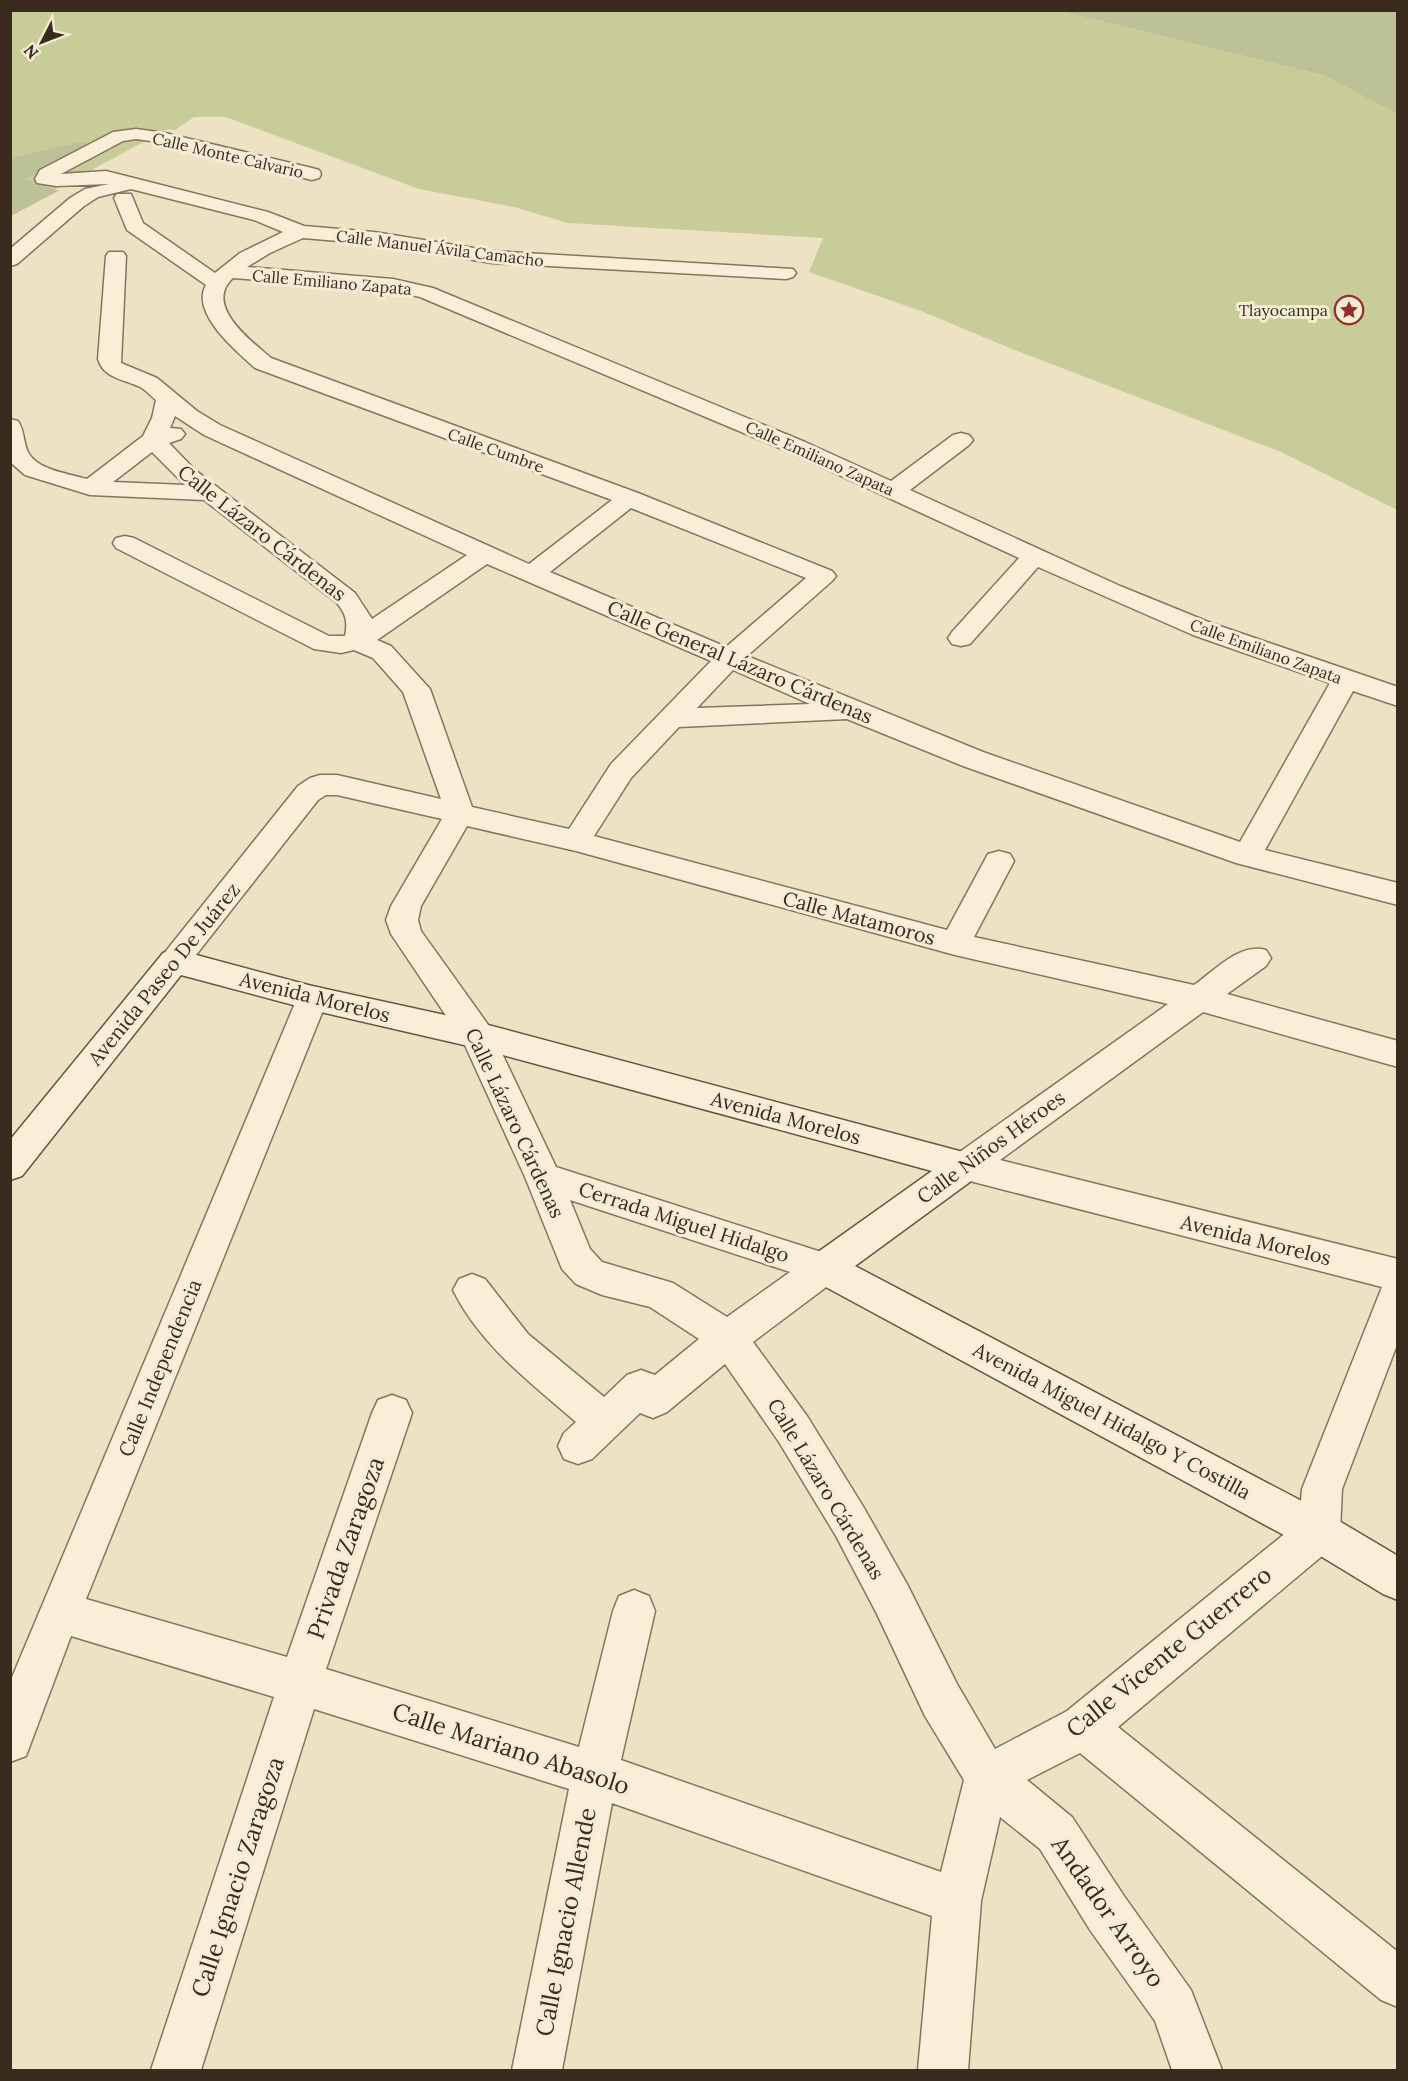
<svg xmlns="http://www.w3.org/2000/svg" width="1408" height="2081" font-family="Lora,serif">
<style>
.green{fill:#c7cc99}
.cemetery{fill:#bdc198}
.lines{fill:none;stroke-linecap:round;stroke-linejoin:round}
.street-casing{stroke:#89735b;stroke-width:3}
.secondary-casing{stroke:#6b543e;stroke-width:3}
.street{fill:#f9efd8;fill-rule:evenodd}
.secondary{fill:#f9efd8;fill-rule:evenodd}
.labels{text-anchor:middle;stroke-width:6;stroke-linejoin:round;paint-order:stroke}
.far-street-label{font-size:16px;fill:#392c1f;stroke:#f5ecd5}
.far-poi-label{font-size:16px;fill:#392c1f;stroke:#f5ecd5;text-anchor:end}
.street-label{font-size:20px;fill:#392c1f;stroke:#f5ecd5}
.near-street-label{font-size:24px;fill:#392c1f;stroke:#f5ecd5}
</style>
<rect width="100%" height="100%" fill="#eee2c5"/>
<!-- green -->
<path class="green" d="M11,11H1059L1323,75L1397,114V510L1281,452L1012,349L921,311L809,272L823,238L568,223L514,207L419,189L226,117H194L175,130L168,129L11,213Z"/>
<!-- cemetery -->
<path class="cemetery" d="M1059,11H1397V114L1323,75Z
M81,142L88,145L26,179L54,190H60L11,216V158Z"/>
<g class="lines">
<!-- street casing -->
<g class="street-casing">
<path id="street" d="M136,129L165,133L312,168L319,170L321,174L319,178L312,180L165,143L136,139L123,141L61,174L106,171L268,212L304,226L374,232L492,251L793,269L796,273L793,277L786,279L492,263L374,244L303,238L270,253L247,267L393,279L433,288L805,442L891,481L953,435L961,433L969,435L973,440L969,445L910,490L1120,586L1211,623L1398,687V706L1353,691L1265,850L1398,883V905L1236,863L963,766L847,719L679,727L631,778L594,836L947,930L988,854L999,851L1010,854L1014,861L974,937L1194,985C1214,971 1240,942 1266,950L1271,958L1266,966L1227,994L1398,1041V1067L1203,1012L1000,1160L1398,1259V1342L1342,1489L1340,1532L1334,1546L1118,1727L1398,1952V2007L1381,2000L1080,1753L1027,1780L1072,1817L1124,1896L1191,1990L1222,2070H1172L1155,2021L1090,1930L1040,1849L1000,1817L981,1901L968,2070H918L932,1916L612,1803L562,2070H512L569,1789L314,1709L201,2070H151L274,1697L71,1636L26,1756L10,1762V1682L301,989L312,986L323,989L328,998L86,1599L287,1657L372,1413L378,1400L392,1395L406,1400L412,1413L326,1669L579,1747L613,1611L619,1596L634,1590L649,1596L655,1611L621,1760L941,1872L964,1780L925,1716L877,1614L836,1536L779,1442L725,1364L667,1412L653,1418L640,1413L592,1459L578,1464L564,1459L558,1446L564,1433L576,1422C531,1383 480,1345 453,1290L459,1279L472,1274L485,1279L528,1334L604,1397L627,1375L641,1370L655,1375L699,1339L650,1307L602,1295L576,1284L562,1269L525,1177L463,1041L391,934L386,920L391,906L442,819L337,795H326L318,800L185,969L174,973L163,969L158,961L298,786L310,778L320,775H337L441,799L403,692L373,658L354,650L341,653L314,649L116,548L113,543L116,538L125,536L134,538L329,636H345C348,622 346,614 337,603L204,500L90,495L25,475L10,462V419L18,421C25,431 23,444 29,454C39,470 69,474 87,479L143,436L152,418L156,400C151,396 146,390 140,387C124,379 104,379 98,359L106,256L109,252H123L126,256L121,363L157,378L197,411L220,425L529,564L612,500L255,368C236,351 190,313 206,285L127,230L114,198L117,194H131L143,223L215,273L240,253L283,232L254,220L131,189L98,197L84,206L17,264L10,266V249L70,198L85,189L109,184L56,186L37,183L35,179L40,170L113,132ZM233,278L393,291L420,297L789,452L1019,558L952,632L948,638L952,644L961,646L970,644L1038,567L1193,635L1330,683L1240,842L983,752L747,656L832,581L836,576L832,571L638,493L271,358C251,341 203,305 233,278ZM175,416L204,435L467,555L372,619L355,593L195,470L169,443L181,439L185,434L181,429L170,428ZM152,452L185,485L113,482ZM631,508L806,578L726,647L550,572ZM487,564L711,661L611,764L569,829L472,807L430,689L391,646L377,640ZM733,670L810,704L697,708ZM467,826L576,851L955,955L1168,1004L954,1156L948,1166L954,1176L966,1180L1382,1287L1302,1489L1299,1522L1067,1711L995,1749L957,1684L907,1584L864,1508L807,1416L753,1342L837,1279L842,1268L837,1257L556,1167L489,1026L421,931L418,920L421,906ZM570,1200L790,1272L727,1317L673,1283L602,1262L590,1249Z"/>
</g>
<!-- secondary casing -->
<g class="secondary-casing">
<path id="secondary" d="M174,949L312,986L477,1022L978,1156L984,1166L978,1176L855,1266L1334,1518L1398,1556V1600L1383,1594L1304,1546L811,1279L806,1268L811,1257L932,1171L477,1048L312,1010L181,975L22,1176L10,1180V1140L163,953Z"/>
</g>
<!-- street -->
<use href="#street" class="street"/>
<!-- secondary -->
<use href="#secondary" class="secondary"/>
</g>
<!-- icons -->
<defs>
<g id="sight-ring" transform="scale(1.5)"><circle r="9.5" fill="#f5ecd5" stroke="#982b2d" stroke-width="1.5"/><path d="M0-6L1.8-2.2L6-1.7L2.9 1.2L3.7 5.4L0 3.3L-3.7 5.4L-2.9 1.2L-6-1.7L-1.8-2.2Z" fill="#982b2d"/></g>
</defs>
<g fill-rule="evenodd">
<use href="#sight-ring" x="1349" y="310"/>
</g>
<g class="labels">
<!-- far-street labels -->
<g class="far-street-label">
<text transform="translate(228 155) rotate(13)" y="6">Calle Monte Calvario</text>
<text transform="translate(440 248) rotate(7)" y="6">Calle Manuel Ávila Camacho</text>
<text transform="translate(332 282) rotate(5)" y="6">Calle Emiliano Zapata</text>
<text transform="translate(496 450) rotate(20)" y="6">Calle Cumbre</text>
<text transform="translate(820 458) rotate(24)" y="6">Calle Emiliano Zapata</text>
<text transform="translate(1266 651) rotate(20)" y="6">Calle Emiliano Zapata</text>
</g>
<!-- far-poi labels -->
<g class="far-poi-label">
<text x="1328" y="316">Tlayocampa</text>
</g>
<!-- street labels -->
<g class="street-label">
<text transform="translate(262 533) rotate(38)" y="7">Calle Lázaro Cárdenas</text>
<text transform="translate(740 662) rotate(23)" y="7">Calle General Lázaro Cárdenas</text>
<text transform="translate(859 918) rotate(15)" y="7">Calle Matamoros</text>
<text transform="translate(164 974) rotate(-51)" y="7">Avenida Paseo De Juárez</text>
<text transform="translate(315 997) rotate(14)" y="7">Avenida Morelos</text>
<text transform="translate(786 1118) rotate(15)" y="7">Avenida Morelos</text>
<text transform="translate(515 1123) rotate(65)" y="7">Calle Lázaro Cárdenas</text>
<text transform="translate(991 1147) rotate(-36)" y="7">Calle Niños Héroes</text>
<text transform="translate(684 1222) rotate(18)" y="7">Cerrada Miguel Hidalgo</text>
<text transform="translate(1256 1240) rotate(14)" y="7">Avenida Morelos</text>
<text transform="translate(160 1368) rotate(-68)" y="7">Calle Independencia</text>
<text transform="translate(1112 1421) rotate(28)" y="7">Avenida Miguel Hidalgo Y Costilla</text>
<text transform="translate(826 1489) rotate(59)" y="7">Calle Lázaro Cárdenas</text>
</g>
<!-- near-street labels -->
<g class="near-street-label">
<text transform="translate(346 1548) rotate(-71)" y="8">Privada Zaragoza</text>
<text transform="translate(1169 1652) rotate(-39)" y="8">Calle Vicente Guerrero</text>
<text transform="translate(511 1749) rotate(18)" y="8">Calle Mariano Abasolo</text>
<text transform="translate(238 1877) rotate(-72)" y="8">Calle Ignacio Zaragoza</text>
<text transform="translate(1108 1912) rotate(55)" y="8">Andador Arroyo</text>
<text transform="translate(566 1922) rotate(-79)" y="8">Calle Ignacio Allende</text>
</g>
</g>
<!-- border -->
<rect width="1408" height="2081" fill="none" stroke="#392c1f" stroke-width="24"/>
<!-- north arrow -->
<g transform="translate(42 42) rotate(228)" stroke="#f5ecd5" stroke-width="4.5" paint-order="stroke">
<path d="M0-4.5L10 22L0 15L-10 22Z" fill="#392c1f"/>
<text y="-9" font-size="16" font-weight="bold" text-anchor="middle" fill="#392c1f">N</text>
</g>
</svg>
